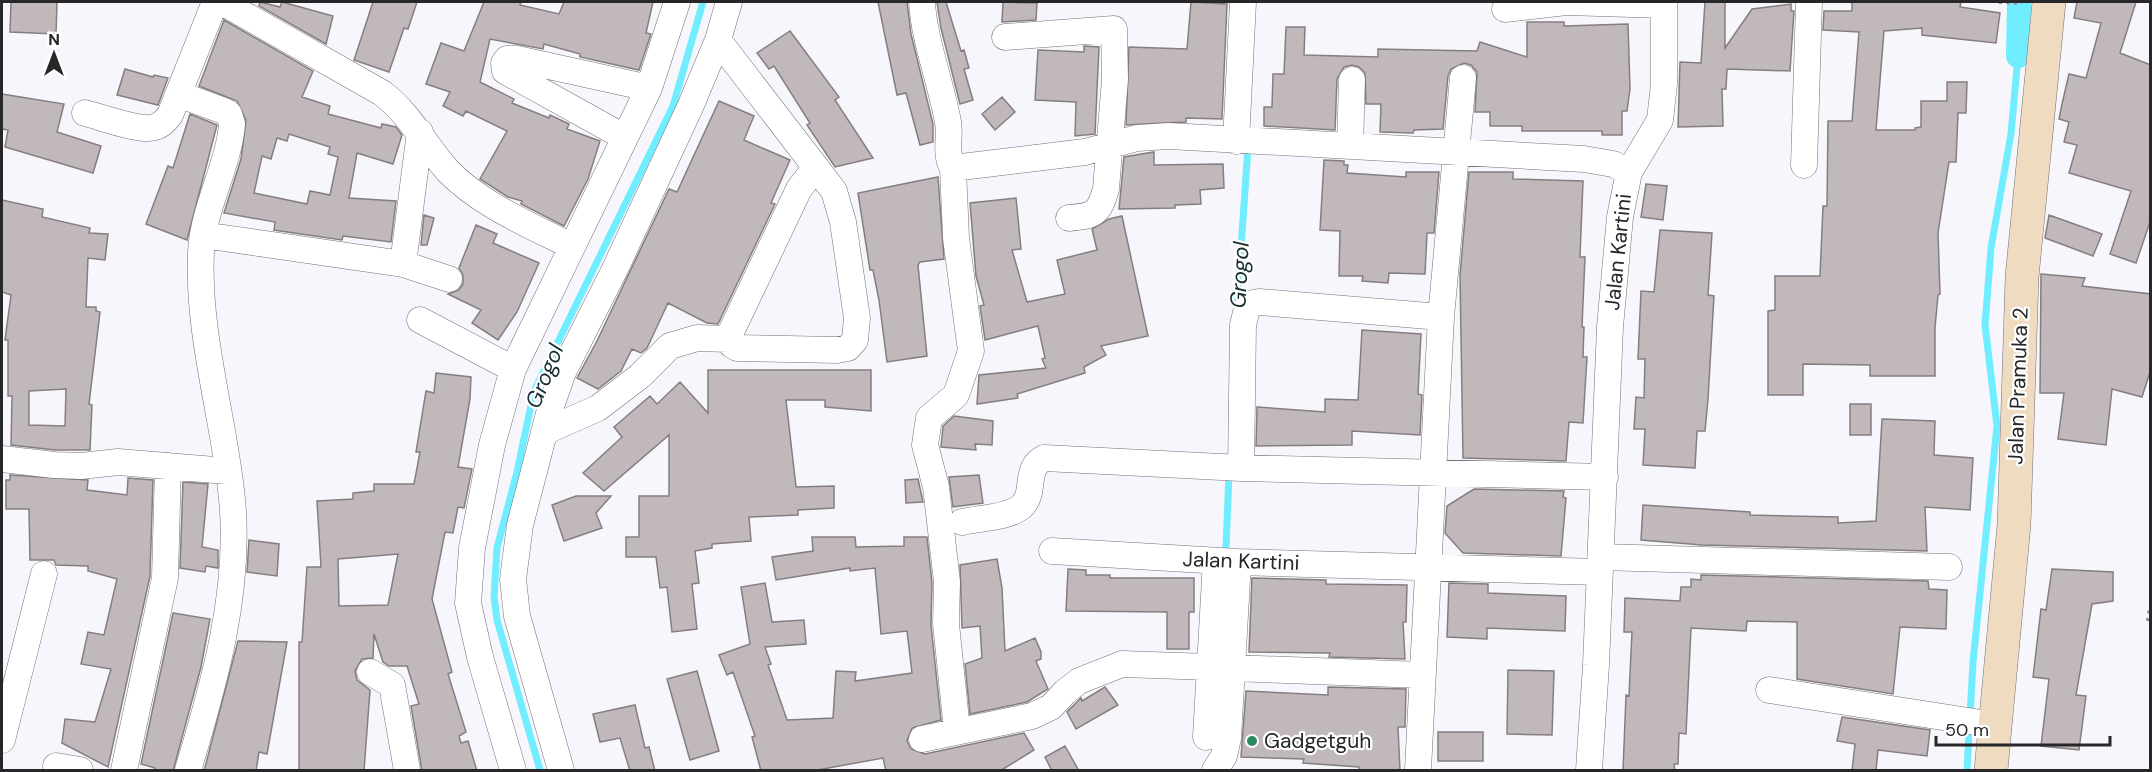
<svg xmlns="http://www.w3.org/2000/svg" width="2152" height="772" font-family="'DM Sans',sans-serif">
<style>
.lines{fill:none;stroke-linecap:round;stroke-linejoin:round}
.stream{stroke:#70edff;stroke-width:7}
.canal{stroke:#70edff;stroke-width:24}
.building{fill:#c0b8bb;stroke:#857e80;stroke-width:1.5;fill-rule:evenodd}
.minor-casing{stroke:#737177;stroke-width:27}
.secondary-casing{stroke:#737177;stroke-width:34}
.path{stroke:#949297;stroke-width:4;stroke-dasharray:3 4.5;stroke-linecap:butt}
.minor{stroke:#fff;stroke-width:26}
.secondary{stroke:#eedbc0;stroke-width:33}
.poi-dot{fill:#2b8960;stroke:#fff;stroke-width:2}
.labels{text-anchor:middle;stroke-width:4.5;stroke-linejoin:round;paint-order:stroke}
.street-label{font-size:21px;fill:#272628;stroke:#fff}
.poi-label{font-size:21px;fill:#272628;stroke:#fff;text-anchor:start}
.water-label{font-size:22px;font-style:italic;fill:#172e31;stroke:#fff}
</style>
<rect width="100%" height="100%" fill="#f8f6fd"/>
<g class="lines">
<!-- stream -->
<path class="stream" d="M1237,306L1248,147
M1226,548L1229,473
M540,770L497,620L494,597L497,548L517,472L534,391L673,106L703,2
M1967,770L1973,662L1997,426L1985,325L1991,248L2011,134L2018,56"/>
<!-- canal -->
<path class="canal" d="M2018,56L2019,2"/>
</g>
<!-- building -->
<path class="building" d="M11,2H57L56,34L10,32Z
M260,2L280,7L282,2L333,16L326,44L259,6Z
M373,2H417L408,29L404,28L389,72L354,60Z
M484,2H521L520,5L559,14L564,2H653L646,33L651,34L639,70L580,57V54L544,44L543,49L490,39L480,82L514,99L512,103L549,118L550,115L569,124L567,129L600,141L588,179L564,226L521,204L522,201L508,197L480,179L507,131L466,111L463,116L443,106L450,92L426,84L441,43L464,51Z
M878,2H907L911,34L933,124V142L920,145L906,93L897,95Z
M937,2H946L961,51L964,50L969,68L964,69L973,100L960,104L941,28Z
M1003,2L1037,3L1036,20L1002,22Z
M1191,2L1227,4L1222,119L1186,118V122L1126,125L1129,47L1187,49Z
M1705,2H1725V48L1752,9L1791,4V11H1794L1790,71L1727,69L1726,89H1722L1723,126L1678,127L1680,62L1701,63Z
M1852,2H1961L1960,7L2000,13L1996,43L1922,35V28L1884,31L1876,130H1915V128L1921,127V101H1947V82H1967L1966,113H1958L1956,162H1949L1938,233L1940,294L1938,295L1935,328V376H1870V365L1803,364V395H1768V311L1775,310V276H1820L1823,206H1827L1828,121H1852L1859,32L1823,30L1824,11H1852Z
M2077,2H2136L2120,53L2151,65V219L2136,263L2110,254L2131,191L2069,173L2077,145L2064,142L2069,122L2059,119L2062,104L2069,74L2086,78L2101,23L2074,18Z
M224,20L313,71L302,97L330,106L328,114L381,128L382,124L396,127L402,135L393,164L357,153L349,198L396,201L391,242L343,236L342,240L274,230L275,222L224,213L241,159L246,120L237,101L199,86ZM289,134L330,147L328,154L338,157L330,195L310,191L307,204L254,193L262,156L271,159L277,138L287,141Z
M1527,22H1564V26L1628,24L1630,89L1627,111H1622V135H1602V131H1522V126H1490V112H1475L1477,72L1471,65L1464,63L1451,69L1448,76L1443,129L1414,130L1413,133L1380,132L1381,104H1366L1365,73L1359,67L1352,65L1344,67L1337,79L1335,130L1264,126V107H1272L1273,74H1284L1286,27H1305L1304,55L1378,57V49L1477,51L1480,42L1527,57Z
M790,31L839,97L835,100L873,158L835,167L807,125L810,123L774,66L769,69L757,53Z
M1084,46L1099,47L1095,134L1075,136L1076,102L1035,100L1038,50L1084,52Z
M125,69L153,77L154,75L168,78L158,105L117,95Z
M2,94L64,104L57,132L101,146L93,173L5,147L8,130L2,129Z
M1002,97L1015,112L995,130L982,114Z
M719,101L754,116L744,140L790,160L771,203L775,204L718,324L707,323L668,303L647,348L641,353L632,349L621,371L598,389L577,378L597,341L669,189L677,192Z
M190,114L217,125L187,240L146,224L168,166L173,168Z
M1154,152V165L1223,164L1224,188L1200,190L1201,204L1175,205V208L1119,209L1124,157Z
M1324,160L1344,161V165H1348L1347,173L1406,177V172H1439L1434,233H1427L1425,274L1389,273L1388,283L1362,281L1363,276H1339L1340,231L1320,230Z
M1469,172H1513V179L1583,181L1580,257H1585L1582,327H1584L1583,357H1587L1583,423L1569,422L1566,461L1463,458L1460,275Z
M938,177L944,259L920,262L918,265L927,356L887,362L879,300L873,270H870L858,193Z
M1646,184L1667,186L1663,220L1641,217Z
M1016,198L1021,249L1012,250L1027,302L1065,294L1057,260L1097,250L1092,229L1109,219L1122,216L1148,336L1101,346L1106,355L1084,367L1085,373L1017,394L1018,398L977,404L979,375L1046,368L1042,359L1045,358L1038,326L985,340L980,306L984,305L976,276L970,203Z
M2,200L43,209L42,217L90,228L89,233L108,234L105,260L88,258L86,307H96V311L100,312L89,404L92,405L90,450H55L11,445L12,396H8V340H5L11,295L2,292ZM66,389L65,426L29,425V391Z
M424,215L434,218L427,245H421Z
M2049,215L2102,234L2093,256L2045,238Z
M476,225L497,234L493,243L539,263L517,312L498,340L472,323L481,310L448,294L459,290L463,284V275L459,268Z
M1660,230L1712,233L1708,295L1714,296L1708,399L1705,431H1697L1695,468L1643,465L1645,429H1634L1636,397L1644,398L1645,359H1638L1641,291L1654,292Z
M2041,274L2085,278L2082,286L2151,294V369L2142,397L2112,389L2106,445L2058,439L2064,393H2040Z
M1362,330L1421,334L1418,394L1422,395L1420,435L1352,431V445L1256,446L1257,407L1325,412V399L1358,400Z
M708,370H871V411L825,407V400H786L796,487L834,486V508L798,510V515L749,517L751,541L712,544V548L695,551L699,583L692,584L697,629L672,632L667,587L660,588L656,557H626V537H639V496H669V435L604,491L583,473L622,437L614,427L650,396L657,404L680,382L708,413Z
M436,373L471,377L470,399L458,467L472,469L464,508L458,507L453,533L445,532L432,599L452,672L448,674L466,732L459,736L461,743L468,741L477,771H422L411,706L419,704L407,666H389L383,662L374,634L373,658L362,659L355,671L357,680L370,690L364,771H299V642H302L307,567H321L317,501L353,499V493L374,491V484H414L420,452H416L426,391L434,393ZM398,554L388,605L339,606L338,559Z
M1850,404H1871V435H1850Z
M954,416L993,421L992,445L975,444L976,450L941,447L943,426Z
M1882,419L1935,421L1934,455L1973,458L1970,510L1925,507L1927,551L1702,545L1641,540L1643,505L1750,512V515L1838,517V523L1876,521Z
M10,475L88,480L87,490L127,495L128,478L153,480L150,576L108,767L62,743L65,719L95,722L111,669L81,664L88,632L104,635L117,579L88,571V566L56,565L54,560H30L29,509H6V480H10Z
M979,475L983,503L953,507L949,477Z
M918,479L923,502L906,503L905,480Z
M183,482L208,484L202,547L218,550V568L206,566L205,572L180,568Z
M1474,489L1564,491L1563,497L1566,498L1561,556L1463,553L1445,533L1447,506Z
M576,496H611L596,513L602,528L564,541L552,505Z
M812,537H855L856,547L904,546V537H927L932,583L931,625L941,720L912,728L907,741L911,749L925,754L1024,733L1034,750L1000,771H886L883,758L812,771H761L752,737L755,736L733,672L727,675L719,655L750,644L741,587L765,583L772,622L804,620L806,644L765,647L771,664L768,665L787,720L833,718L836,671L856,672L855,681L912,673L907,631L881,634L875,568L850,571V568L776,580L772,557L813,551Z
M249,540L279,544L277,576L247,572Z
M997,559L1002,588L1005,651L1035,638L1041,652V659L1036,661L1048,689L1027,702L970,714L965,664L982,658L980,626L962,628L960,565Z
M1068,569L1086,570V575H1110V578H1194V612H1189V649H1167V612L1066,611Z
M2052,569L2113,572V601L2092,604L2076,695L2086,696L2079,750L2041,746L2049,679L2033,677L2041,609L2046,610Z
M1701,575L1928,581L1929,589L1947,590L1946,629L1900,627L1893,694L1797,679V622L1747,621L1746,631L1691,628L1686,734L1679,733L1678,764H1674L1675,771H1623L1626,695L1629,696L1632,632H1624L1625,598L1680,601L1681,587H1691V579L1701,580Z
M1252,578L1326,580V584L1407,585L1406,622H1403L1405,659L1329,657L1330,653L1249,652Z
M1449,583L1488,584V593L1566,596L1565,631L1487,628V639L1447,637Z
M173,613L210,619L201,667L173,771H154L155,768L141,764Z
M238,641L287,642L267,754L259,752L256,771H204Z
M1508,670L1554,671L1552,735L1507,734Z
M697,671L719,751L690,760L667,679Z
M1105,687L1118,705L1076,729L1067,712L1081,698L1082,701Z
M1328,687L1406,689L1405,727H1398L1400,771H1359V767L1303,763L1304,759L1241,757L1246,691L1328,695Z
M635,705L645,748L649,747L655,771H630L620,738L600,742L593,714Z
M1842,717L1930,730L1927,756L1878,750L1876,771H1852L1855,744L1837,741Z
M1438,732H1483V761H1438Z
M1065,746L1079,771H1052L1045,757Z"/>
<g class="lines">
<!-- minor casing -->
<g class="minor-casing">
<path id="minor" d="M222,2L382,93C410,114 425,145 448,171C481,205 530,225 571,246
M922,2C924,40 941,83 948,122C951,137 944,154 953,168L1085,152L1137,138L1169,136L1584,159L1613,164L1629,172
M1505,9L1566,2L1664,5
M1005,37L1114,29L1115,79L1106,189C1099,214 1094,216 1069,218
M718,40L834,191L843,222L857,318L855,340L848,348L837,350L737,348L732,345L730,334L799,189L816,167
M178,94L224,111L229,114L232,124C229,165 203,208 201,252C197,334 224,418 232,499C241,591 214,684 188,770
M85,113C101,117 141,132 155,127C162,125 166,120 170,115L215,2
M624,137L505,71L504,63L507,59H517L649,88
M1236,141L1243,2
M1350,146L1352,80
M1804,165L1809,2
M953,168L956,238L971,351L956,395L929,418L925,445L936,487L947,582L946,624L957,730
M203,235L403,264L449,279
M403,264L420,132
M420,320L513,369
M544,432L598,408L640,376L670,346L697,338L729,339
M2,459L54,465L81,466L118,462L227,471
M1241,468L1243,325L1248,304L1259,302L1441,317
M962,522C979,518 1007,518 1021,507C1037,493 1023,469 1044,458L1241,468L1605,477
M1052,551L1238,562L1600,572
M1601,557L1949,567
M1233,668L1422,675
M370,672L392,685L407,770
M1769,690L1994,725
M1206,737L1216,561
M922,739L1032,716L1051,707L1065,692L1079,681L1122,664L1210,667
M2,740L44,574
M56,766L80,770
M124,770L165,578L168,466
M513,770L480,657L468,603L472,548L492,445L513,369L649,88L677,2
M561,770L517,616L513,579L520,525L551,406L563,372L615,269L691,105L718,40L729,2
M1215,770L1224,756L1228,738L1238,562
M1418,770L1441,317L1463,78
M1589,770L1596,665L1610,327L1620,217L1629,172L1660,120L1664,84V2"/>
</g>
<!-- secondary casing -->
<g class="secondary-casing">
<path id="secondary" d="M1991,770L2014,525L2022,277L2049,2"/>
</g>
<!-- path -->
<path class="path" d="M1999,2L2022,3
M2148,621L2150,607"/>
<!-- minor -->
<use href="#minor" class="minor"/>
<!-- secondary -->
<use href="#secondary" class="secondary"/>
</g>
<!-- markers -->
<circle class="poi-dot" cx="1252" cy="741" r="6"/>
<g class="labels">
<!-- street labels -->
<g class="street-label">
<text transform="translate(1618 252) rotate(-84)" y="7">Jalan Kartini</text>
<text transform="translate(2018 386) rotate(-88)" y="7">Jalan Pramuka 2</text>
<text transform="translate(1241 561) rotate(2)" y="7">Jalan Kartini</text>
</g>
<!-- poi labels -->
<g class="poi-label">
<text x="1264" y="748">Gadgetguh</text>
</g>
<!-- water labels -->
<g class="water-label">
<text transform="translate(1239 275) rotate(-87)" y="8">Grogol</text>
<text transform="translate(544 376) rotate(-68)" y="8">Grogol</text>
</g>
</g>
<!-- border -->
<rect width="2152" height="772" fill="none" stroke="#272628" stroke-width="6"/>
<!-- north arrow -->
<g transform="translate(54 54)" stroke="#ffffff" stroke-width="4.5" paint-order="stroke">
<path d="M0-4.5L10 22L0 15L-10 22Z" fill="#272628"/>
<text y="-9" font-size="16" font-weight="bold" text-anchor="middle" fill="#272628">N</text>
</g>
<!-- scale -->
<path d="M1936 736v9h174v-9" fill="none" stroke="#272628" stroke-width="3"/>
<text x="1945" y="736" font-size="18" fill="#272628" stroke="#ffffff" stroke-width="4.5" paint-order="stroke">50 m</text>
</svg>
